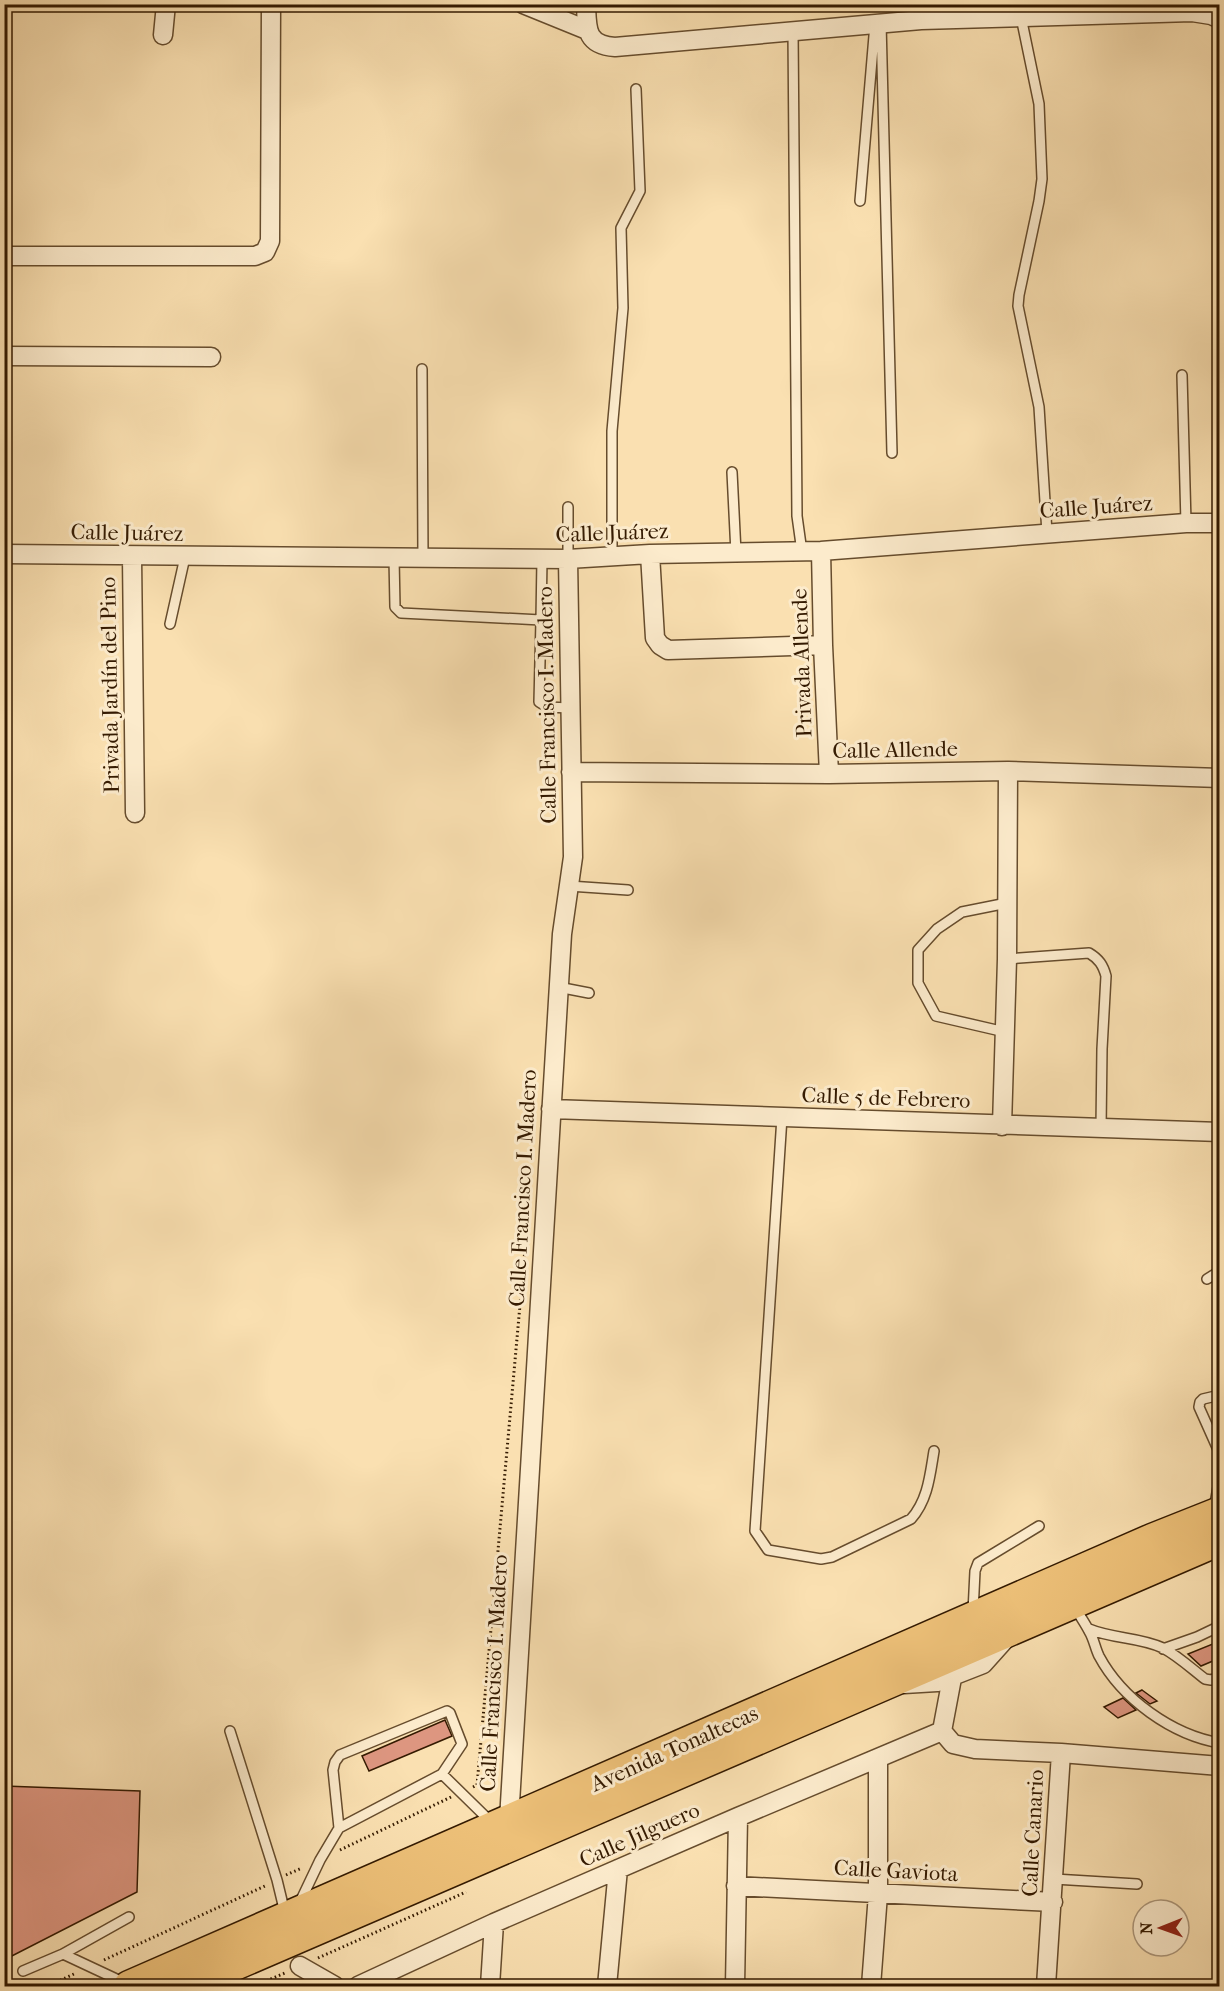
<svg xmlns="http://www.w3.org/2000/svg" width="1224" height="1991" font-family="'IM FELL French Canon',serif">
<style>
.building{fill:#dd9680;stroke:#341a01;stroke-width:1.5}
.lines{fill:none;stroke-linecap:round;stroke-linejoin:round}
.lane-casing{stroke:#664c2d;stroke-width:12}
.street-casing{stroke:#664c2d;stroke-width:21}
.primary-casing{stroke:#341a01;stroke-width:33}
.path{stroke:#341a01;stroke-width:3;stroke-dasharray:1.5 3;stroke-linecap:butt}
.lane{stroke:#fcebcc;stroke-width:9}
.street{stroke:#fcebcc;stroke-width:18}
.primary{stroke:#edc078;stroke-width:30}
.labels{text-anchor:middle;stroke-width:6;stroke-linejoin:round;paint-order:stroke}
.street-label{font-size:22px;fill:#341a01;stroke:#fcebcc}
</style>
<rect width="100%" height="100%" fill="#fae0b1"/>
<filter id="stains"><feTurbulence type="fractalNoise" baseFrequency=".00333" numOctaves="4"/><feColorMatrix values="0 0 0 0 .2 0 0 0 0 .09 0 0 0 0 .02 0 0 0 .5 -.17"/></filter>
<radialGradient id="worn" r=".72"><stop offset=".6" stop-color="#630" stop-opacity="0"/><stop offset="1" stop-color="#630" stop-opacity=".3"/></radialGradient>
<!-- building -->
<path class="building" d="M1220,1641V1658L1201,1666L1188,1654Z
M1142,1690L1157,1701L1150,1704L1136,1693Z
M1123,1698L1136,1710L1118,1718L1104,1707Z
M445,1720L452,1736L369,1771L362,1756Z
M4,1786L140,1791L137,1892L4,1960Z"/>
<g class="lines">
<!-- lane casing -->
<g class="lane-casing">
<path id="lane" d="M1021,17L1039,104L1042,179L1039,201L1019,295L1018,306L1039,407L1047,533
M881,23L892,453
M793,31L797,516L802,552
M860,201L875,24
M422,369L423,558
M1182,375L1186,523
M732,472L736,553
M568,507V559
M612,556V431L623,308L621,228L640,191L636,89
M394,558L395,607L401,613L541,620L542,559
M541,620L539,702L547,707L570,708
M170,624L185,557
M569,886L628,890
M1007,959L1089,953C1099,959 1103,965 1106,976L1102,1049L1101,1128
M558,987L589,993
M1005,1032L936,1016L918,983V950L937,929L962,912L1007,903
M782,1117L755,1531L768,1550L821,1559L832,1557L911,1519C928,1500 930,1475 934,1451
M1207,1279L1220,1271
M1220,1395L1203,1399L1200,1402L1199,1407L1220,1454
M1214,1509L1220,1476
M1075,1607C1079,1615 1085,1623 1089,1631C1094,1639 1095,1648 1099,1656C1122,1699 1172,1735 1220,1743
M973,1612L975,1571L978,1563L1039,1526
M1089,1629C1113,1639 1140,1637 1163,1648C1178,1656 1192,1669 1205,1679L1211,1680L1220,1677
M1163,1649L1197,1637L1220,1626
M230,1731L277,1880L285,1913
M339,1828L333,1770L335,1762L340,1755L447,1711L450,1713L462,1744L442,1774
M1054,1879L1137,1884
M300,1902L320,1860L339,1828L442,1774L491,1822
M63,1954L129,1917
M23,1971L63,1954L127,1984"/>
</g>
<!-- street casing -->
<g class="street-casing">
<path id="street" d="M523,4L587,30
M586,4C587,28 585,45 615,47L921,20L1192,12L1211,15L1220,19
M163,35L166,4
M4,256H255L265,252L270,241L271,4
M4,356L211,357
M821,551L823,645L829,774
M4,554L568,559L650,554L821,551L1186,523H1220
M650,554L655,638L660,645L668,650L823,645
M132,557L135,813
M571,772L829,774L1008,771L1220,778
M551,1109L1220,1132
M1002,1126L1007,959L1008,771
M952,1678L942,1731L953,1744L975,1749L1061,1753L1220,1766
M904,1684L937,1682L983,1664L1009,1635
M509,1820L562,934L573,857L568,559
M736,1886L1053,1902
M300,1966L335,1986
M358,1986L494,1923L738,1817L942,1731
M490,1986L494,1923
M607,1986L618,1869
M735,1986L738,1817
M871,1986L878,1894V1759
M1046,1986L1061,1753"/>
</g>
<!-- primary casing -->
<g class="primary-casing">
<path id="primary" d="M129,1986L1152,1539L1220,1512
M186,1986L1220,1540"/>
</g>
<!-- path -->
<path class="path" d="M473,1787L477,1785L525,1249
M340,1850L451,1797
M286,1875L302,1868
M318,1958L466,1892
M104,1960L267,1885
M48,1986L76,1973
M254,1986L285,1973"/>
<!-- lane -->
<use href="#lane" class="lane"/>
<!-- street -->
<use href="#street" class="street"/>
<!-- primary -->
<use href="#primary" class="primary"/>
</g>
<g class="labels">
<!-- street labels -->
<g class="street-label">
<text transform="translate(1096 506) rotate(-4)" y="8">Calle Juárez</text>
<text transform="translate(127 532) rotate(1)" y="8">Calle Juárez</text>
<text transform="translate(612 532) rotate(-2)" y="8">Calle Juárez</text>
<text transform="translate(801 663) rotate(-92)" y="8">Privada Allende</text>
<text transform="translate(109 685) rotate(-91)" y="8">Privada Jardín del Pino</text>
<text transform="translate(546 705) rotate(-91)" y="8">Calle Francisco I. Madero</text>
<text transform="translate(895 749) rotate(-1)" y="8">Calle Allende</text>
<text transform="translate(886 1097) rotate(2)" y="8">Calle 5 de Febrero</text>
<text transform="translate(522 1188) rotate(-87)" y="8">Calle Francisco I. Madero</text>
<text transform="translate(493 1673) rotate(-87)" y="8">Calle Francisco I. Madero</text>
<text transform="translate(674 1748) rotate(-24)" y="8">Avenida Tonaltecas</text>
<text transform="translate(1032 1833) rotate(-87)" y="8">Calle Canario</text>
<text transform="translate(639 1834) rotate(-24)" y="8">Calle Jilguero</text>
<text transform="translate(896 1870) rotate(3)" y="8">Calle Gaviota</text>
</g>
</g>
<!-- margin -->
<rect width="1224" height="1991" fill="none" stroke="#fae0b1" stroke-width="24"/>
<rect x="6" y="6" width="1212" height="1979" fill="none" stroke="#341a01" stroke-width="3"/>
<rect x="12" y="12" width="1200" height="1967" fill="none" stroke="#341a01" stroke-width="1.5"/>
<!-- north arrow -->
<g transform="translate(1161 1928) rotate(269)"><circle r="28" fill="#fcebcc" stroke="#ac977b" stroke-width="1.5"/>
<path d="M0-4.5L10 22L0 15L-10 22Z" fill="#8f2418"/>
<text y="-9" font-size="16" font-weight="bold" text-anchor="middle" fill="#341a01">N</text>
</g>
<rect width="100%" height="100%" filter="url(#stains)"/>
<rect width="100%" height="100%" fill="url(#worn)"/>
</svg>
